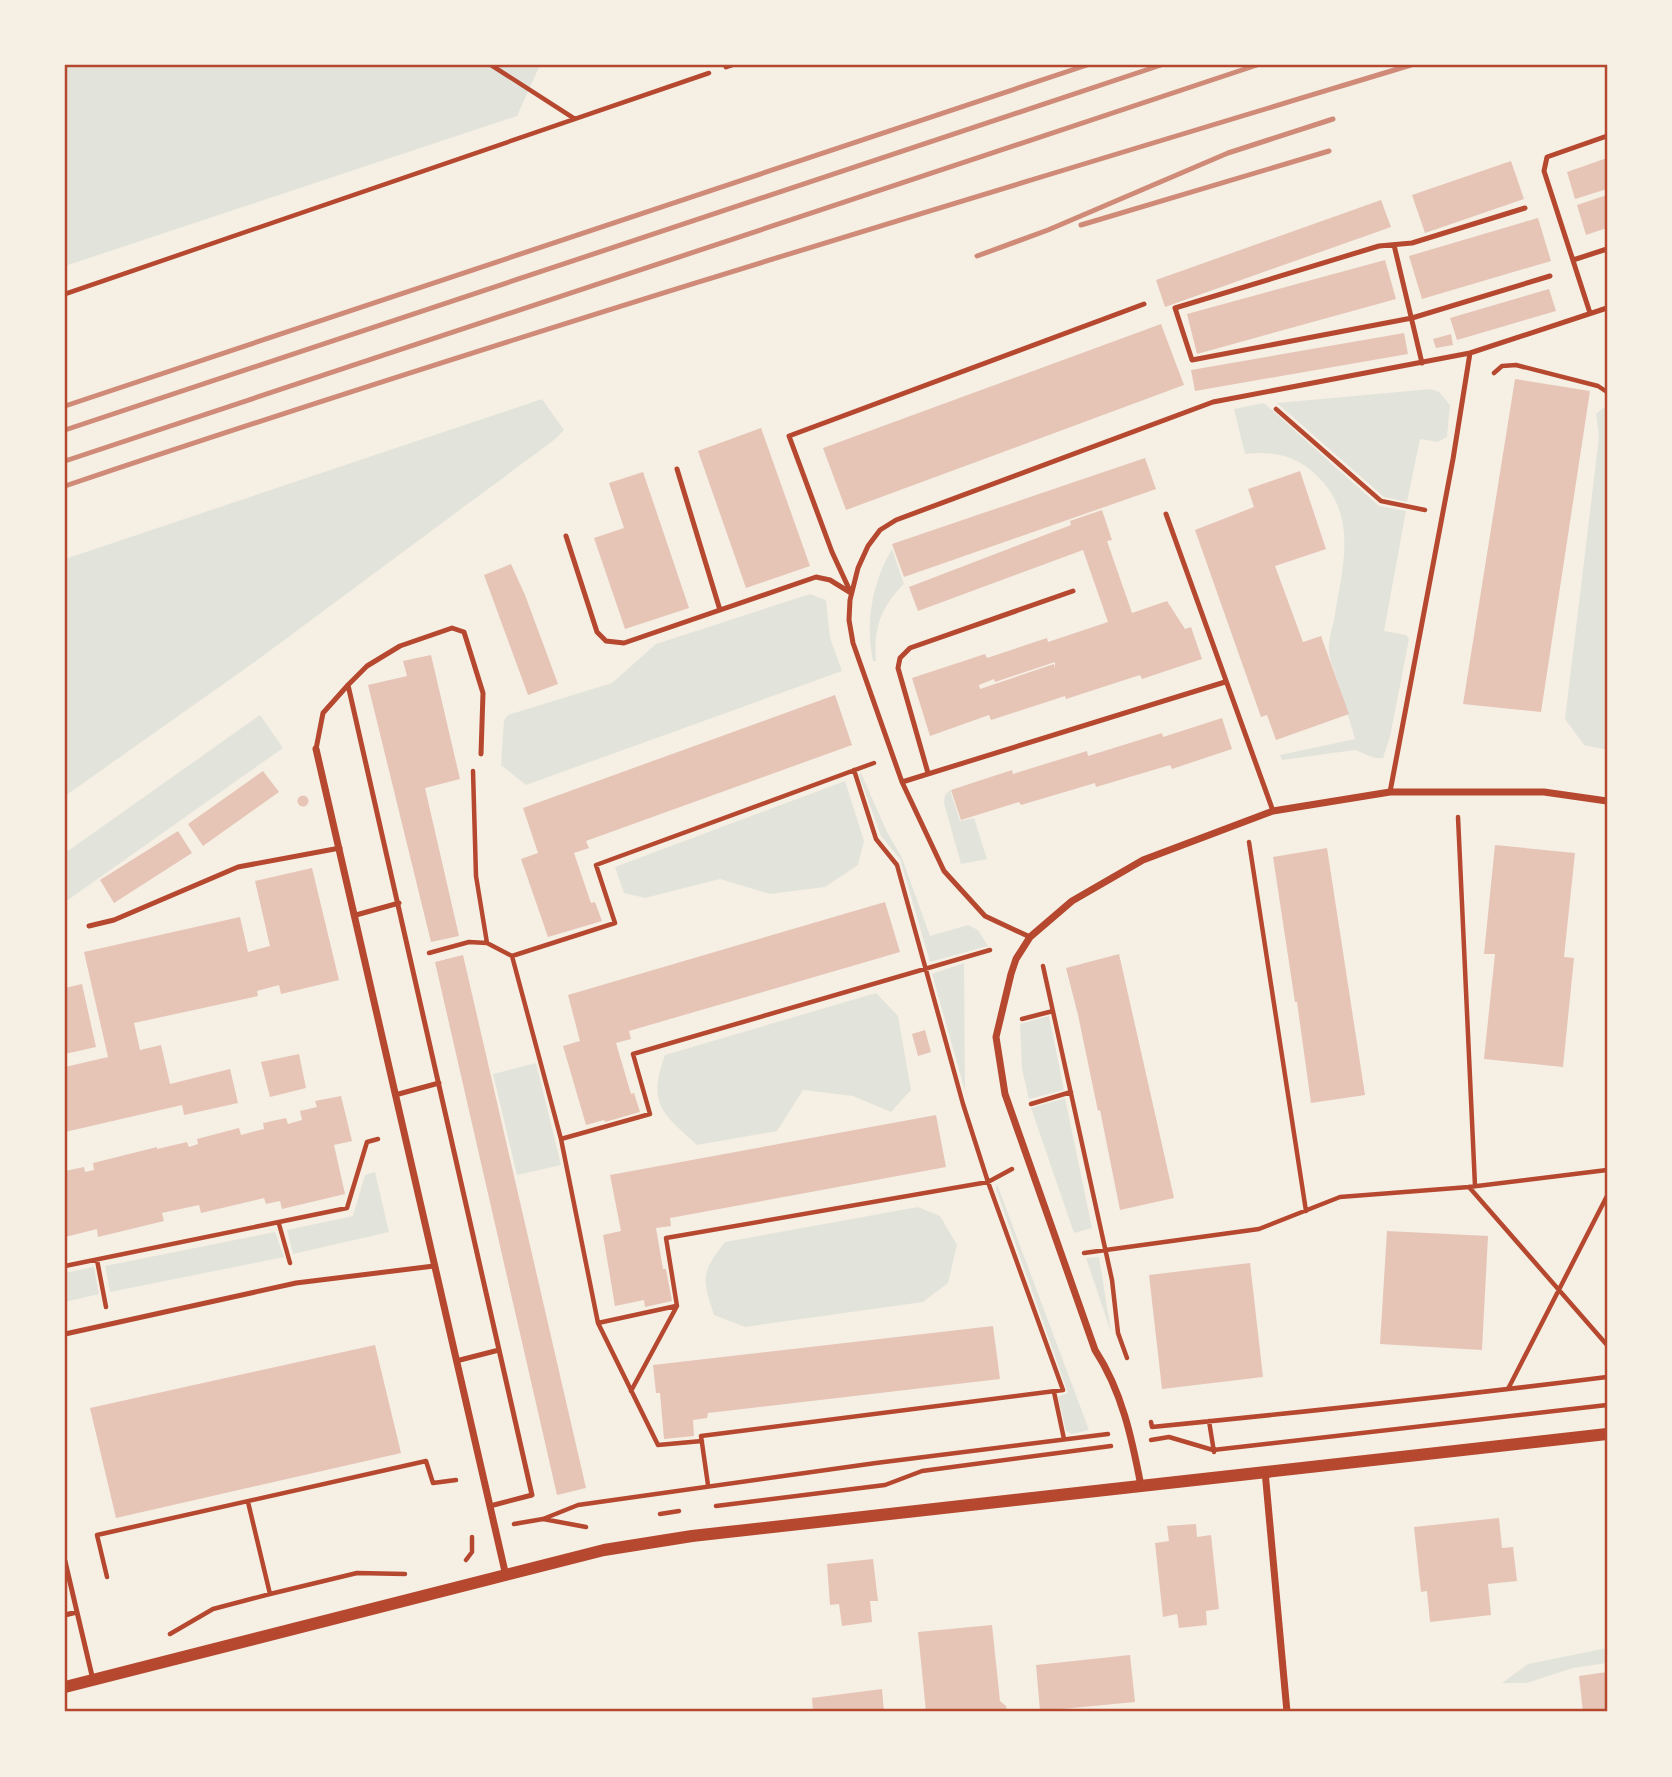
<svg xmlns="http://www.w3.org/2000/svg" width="1672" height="1777" font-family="'Open Sans',sans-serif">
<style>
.green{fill:#e2e4dc}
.building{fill:#e6c5b7;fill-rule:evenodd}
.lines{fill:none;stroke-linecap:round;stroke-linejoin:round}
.path{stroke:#b5482f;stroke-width:4.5}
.service{stroke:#b5482f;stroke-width:5}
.minor{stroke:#b5482f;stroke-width:7}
.tertiary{stroke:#b5482f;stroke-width:12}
.rail{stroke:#cf8b77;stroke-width:5}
.neatline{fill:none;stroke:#b5482f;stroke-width:2.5}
</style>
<rect width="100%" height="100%" fill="#f6efe4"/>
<!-- green -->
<path class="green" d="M65,65H540L517,116L65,266Z
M1431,389L1439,392L1450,405L1447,437L1438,442L1420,439L1407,502L1384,497L1277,403Z
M542,399L564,430L554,440L256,661L65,796V559Z
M1264,403L1379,506L1406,511L1384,631L1406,635L1409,639L1390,737L1383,758H1375L1355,750L1282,760L1280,755L1355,739C1349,718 1343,698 1336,677C1334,669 1329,660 1329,651C1328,642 1332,629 1334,620C1342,568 1360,515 1315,474C1295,455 1272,451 1245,454L1234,409Z
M1607,405V750L1584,745L1565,719L1599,437L1596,414Z
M892,549L904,584C881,606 873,630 876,661H873C865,624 872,582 892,549Z
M810,594L826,600L830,638L842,671L526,785L501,765L504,720L508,715L612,683L656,644Z
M260,715L283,748L65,902V853Z
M861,773L887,832L902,858L930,936L968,925L978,930L988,946L930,962L900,859L881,836L859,775Z
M845,781L864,841L858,865L825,887L770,894L720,879L645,898L624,893L615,867Z
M950,790L960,821L974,818L987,859L961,864L944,803L945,795Z
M964,963L965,1091L932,974Z
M876,993L898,1016L911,1090L891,1112L853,1096L803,1090L777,1131L697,1145C662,1113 647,1104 665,1055Z
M1049,1016L1064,1090L1029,1099L1022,1069L1020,1024Z
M536,1063L561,1165L517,1175L493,1074Z
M1065,1098L1092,1228L1074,1233L1031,1108Z
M375,1172L389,1232L293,1254L287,1230L353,1216L365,1175Z
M997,1184L1089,1430L1072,1434L1066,1431L1058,1397L1068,1393L996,1189Z
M918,1207L940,1216L957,1245L948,1283L923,1302L745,1327L714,1315C702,1279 701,1272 725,1242Z
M275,1232L284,1257L110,1292L105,1266Z
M1099,1257L1111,1332L1086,1258Z
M94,1267L99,1294L65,1302V1273Z
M1607,1648V1663L1573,1668L1527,1683H1502L1528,1664Z"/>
<!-- building -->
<path class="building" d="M1607,158V189L1575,199L1567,172Z
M1511,161L1524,199L1425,233L1412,195Z
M1607,195V228L1586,235L1577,205Z
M1381,200L1391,227L1165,307L1156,280Z
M1538,218L1551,261L1422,299L1409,256Z
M1385,260L1396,299L1197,354L1187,314Z
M1549,289L1556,311L1457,340L1450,318Z
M1161,324L1184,385L846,510L823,448Z
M1404,333L1408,354L1195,391L1191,370Z
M1451,334L1453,345L1436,348L1433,339Z
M1515,379L1590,391L1541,712L1463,704Z
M761,428L810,566L746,588L698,451Z
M1145,458L1156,489L904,577L892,544Z
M1300,471L1326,549L1275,566L1303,642L1321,636L1349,714L1276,740L1267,715L1261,717L1195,530L1254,507L1248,489Z
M643,472L689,608L625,629L594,538L624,528L609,483Z
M1102,510L1112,540L1107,541L1132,613L1167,601L1185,629L1191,627L1202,659L1142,679L1140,675L1066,699L1065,696L991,720L989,715L930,736L912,678L985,654L987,658L1047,638L1048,642L1108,622L1083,550L918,611L909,587L1071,525L1070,521ZM1055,662V668L1054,664L980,689L979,685L994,679L995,682Z
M511,564L525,595L558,684L528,695L484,575Z
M431,655L460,779L425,788L459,936L431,942L368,685L407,676L403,661Z
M835,695L852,745L586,841L589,848L574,853L591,903L595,902L602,921L548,937L521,859L538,853L523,808Z
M1222,718L1232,749L1172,769L1170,765L1096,787L1095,783L1021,805L1019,802L961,820L951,790L1012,770L1013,774L1087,751L1088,756L1162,733L1163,737Z
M263,771L279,792L203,846L188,824Z
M297.5 801a5.5 5.5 0 1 1 11 0a5.5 5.5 0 1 1-11 0Z
M178,831L192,853L114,903L100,880Z
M1495,845L1575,853L1564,957L1574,958L1563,1067L1484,1059L1495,954H1484Z
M1327,848L1365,1095L1311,1103L1297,1002H1295L1273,857Z
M312,868L339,980L281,994L279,985L257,991L258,996L134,1023L140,1050L161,1045L170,1084L230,1069L238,1103L184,1115L182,1105L65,1132V1067L108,1057L84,952L240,917L248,952L270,946L255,881Z
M885,902L900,952L629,1031L631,1039L616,1043L631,1094L634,1093L640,1112L605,1122L604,1120L586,1125L563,1046L580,1041L568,995Z
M1119,954L1174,1198L1120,1210L1100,1110L1098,1111L1078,1015L1066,968Z
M463,955L586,1488L557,1495L435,962Z
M82,984L96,1047L65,1054V988Z
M925,1030L931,1052L918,1056L912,1034Z
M299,1054L306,1088L270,1097L261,1062Z
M341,1096L352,1141L334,1145L345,1194L282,1209L280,1201L266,1204L264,1198L201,1213L199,1205L162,1213L164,1221L98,1237L97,1229L65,1237V1171L84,1167L85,1172L94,1170L93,1163L157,1147V1149L187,1142L189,1147L198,1144L197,1139L239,1128L241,1135L264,1129L263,1123L286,1118L288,1124L302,1120L300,1111L317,1107L315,1101Z
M936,1115L946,1167L670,1218L671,1226L656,1228L663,1269H666L672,1301L645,1307L644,1300L615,1306L603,1235L621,1231L610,1175Z
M1387,1231L1488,1236L1482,1350L1380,1344Z
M1250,1263L1263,1377L1162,1389L1149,1275Z
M993,1326L1000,1379L708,1413L707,1418L693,1420L694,1436L664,1439L660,1393H656L653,1365Z
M375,1345L401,1453L116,1518L90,1408Z
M1499,1518L1502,1548L1513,1547L1517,1581L1488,1584L1491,1615L1430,1622L1427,1591L1421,1592L1414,1527Z
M1196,1524L1197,1537L1211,1535L1219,1609L1206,1611L1207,1625L1179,1628L1177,1614L1163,1617L1155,1543L1169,1541L1167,1526Z
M873,1559L878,1601H870L872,1622L842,1626L839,1604L830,1605L827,1564Z
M992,1625L1000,1701L1006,1706L1007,1712H926L918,1632Z
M1130,1655L1135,1702L1040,1711L1036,1665Z
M1607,1672V1712H1583L1579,1676Z
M882,1689L884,1712H813L812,1698Z"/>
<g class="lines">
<!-- path -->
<path class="path" d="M491,65L575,119
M65,294L709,73
M1494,373L1502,366L1516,365L1598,386L1607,392
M1276,409L1381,501L1425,510
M473,771L476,876L487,943L512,956L561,1139L598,1323L658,1445L702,1441
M1458,817L1475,1186
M1249,842L1306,1211
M429,953L469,942L487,943
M512,956L615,923L596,865L874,763
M1043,966L1112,1280L1118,1333L1127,1358
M1022,1019L1053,1011
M1031,1104L1071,1092
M561,1139L650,1114L633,1054L990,950
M1469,1187L1607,1345
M279,1224L290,1263
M1084,1253L1259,1229L1340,1197L1469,1187L1607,1170
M97,1260L106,1307
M65,1266L347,1208L367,1142L378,1139
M598,1323L676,1306
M1508,1389L1607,1196
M631,1391L677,1306L666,1238L988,1182L1012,1169
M1054,1392L1064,1439
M1209,1421L1214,1452
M1151,1422L1152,1427C1304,1412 1456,1396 1607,1377
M1151,1440L1169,1437L1213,1450L1607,1405
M708,1485L701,1436L1063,1390L988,1182L963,1104L897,865L876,839L854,770
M248,1502L270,1594
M716,1506L885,1485L922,1471L1111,1446
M660,1514L679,1511
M543,1519L586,1527
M514,1524L543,1519L578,1505L876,1463L1108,1434
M466,1560L472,1552V1537
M107,1577L97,1535L426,1461L433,1483L456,1480
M170,1634L213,1609L270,1594L357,1573L405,1574"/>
<!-- service -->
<path class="service" d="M726,67L732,65
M1525,208L1412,243L1379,246L1175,308L1192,360L1412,318L1550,276
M1394,245L1422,363
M1573,260L1607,249
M1590,313L1544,171L1547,157L1607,136
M677,469L720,610
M1166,514L1273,811
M566,536L597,632L606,641L624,643L816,577L830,580L851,593
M851,593L832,552L789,436L1144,304
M316,749L323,713L348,685
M481,754L483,693L464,632L452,628L400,646L367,666L348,685L532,1495L490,1506
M928,773L898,668L900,658L910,648L1073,591
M902,782L1225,682
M1390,792L1453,459L1470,353
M356,915L399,903
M89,926L114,920L238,867L340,848
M1030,937L985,916L944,871L902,782L853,643L849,620L850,600L858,568L868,546L880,530L896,520L1213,402L1470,353L1607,308
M395,1095L439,1083
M65,1334L296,1283L434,1266
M456,1361L499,1350
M65,1561L93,1680
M65,1615L77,1612"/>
<!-- minor -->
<path class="minor" d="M316,749L506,1576
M1265,1471L1287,1712
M1141,1486C1132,1439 1122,1391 1095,1350L1005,1094L996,1037L1011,974L1016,959L1030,937L1072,901L1143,860L1273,811L1390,792H1544L1607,801"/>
<!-- tertiary -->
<path class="tertiary" d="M65,1687L604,1550L692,1536L1607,1434"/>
<!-- rail -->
<path class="rail" d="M1081,225L1329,151
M977,256L1048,230L1228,153L1333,119
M65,406L1087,65
M65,430L1161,65
M65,461L1257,65
M65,486C511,336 961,201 1411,65"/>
</g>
<!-- border -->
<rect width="1672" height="1777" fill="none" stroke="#f6efe4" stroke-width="133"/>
<rect x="66" y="66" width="1540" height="1644" class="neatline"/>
</svg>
